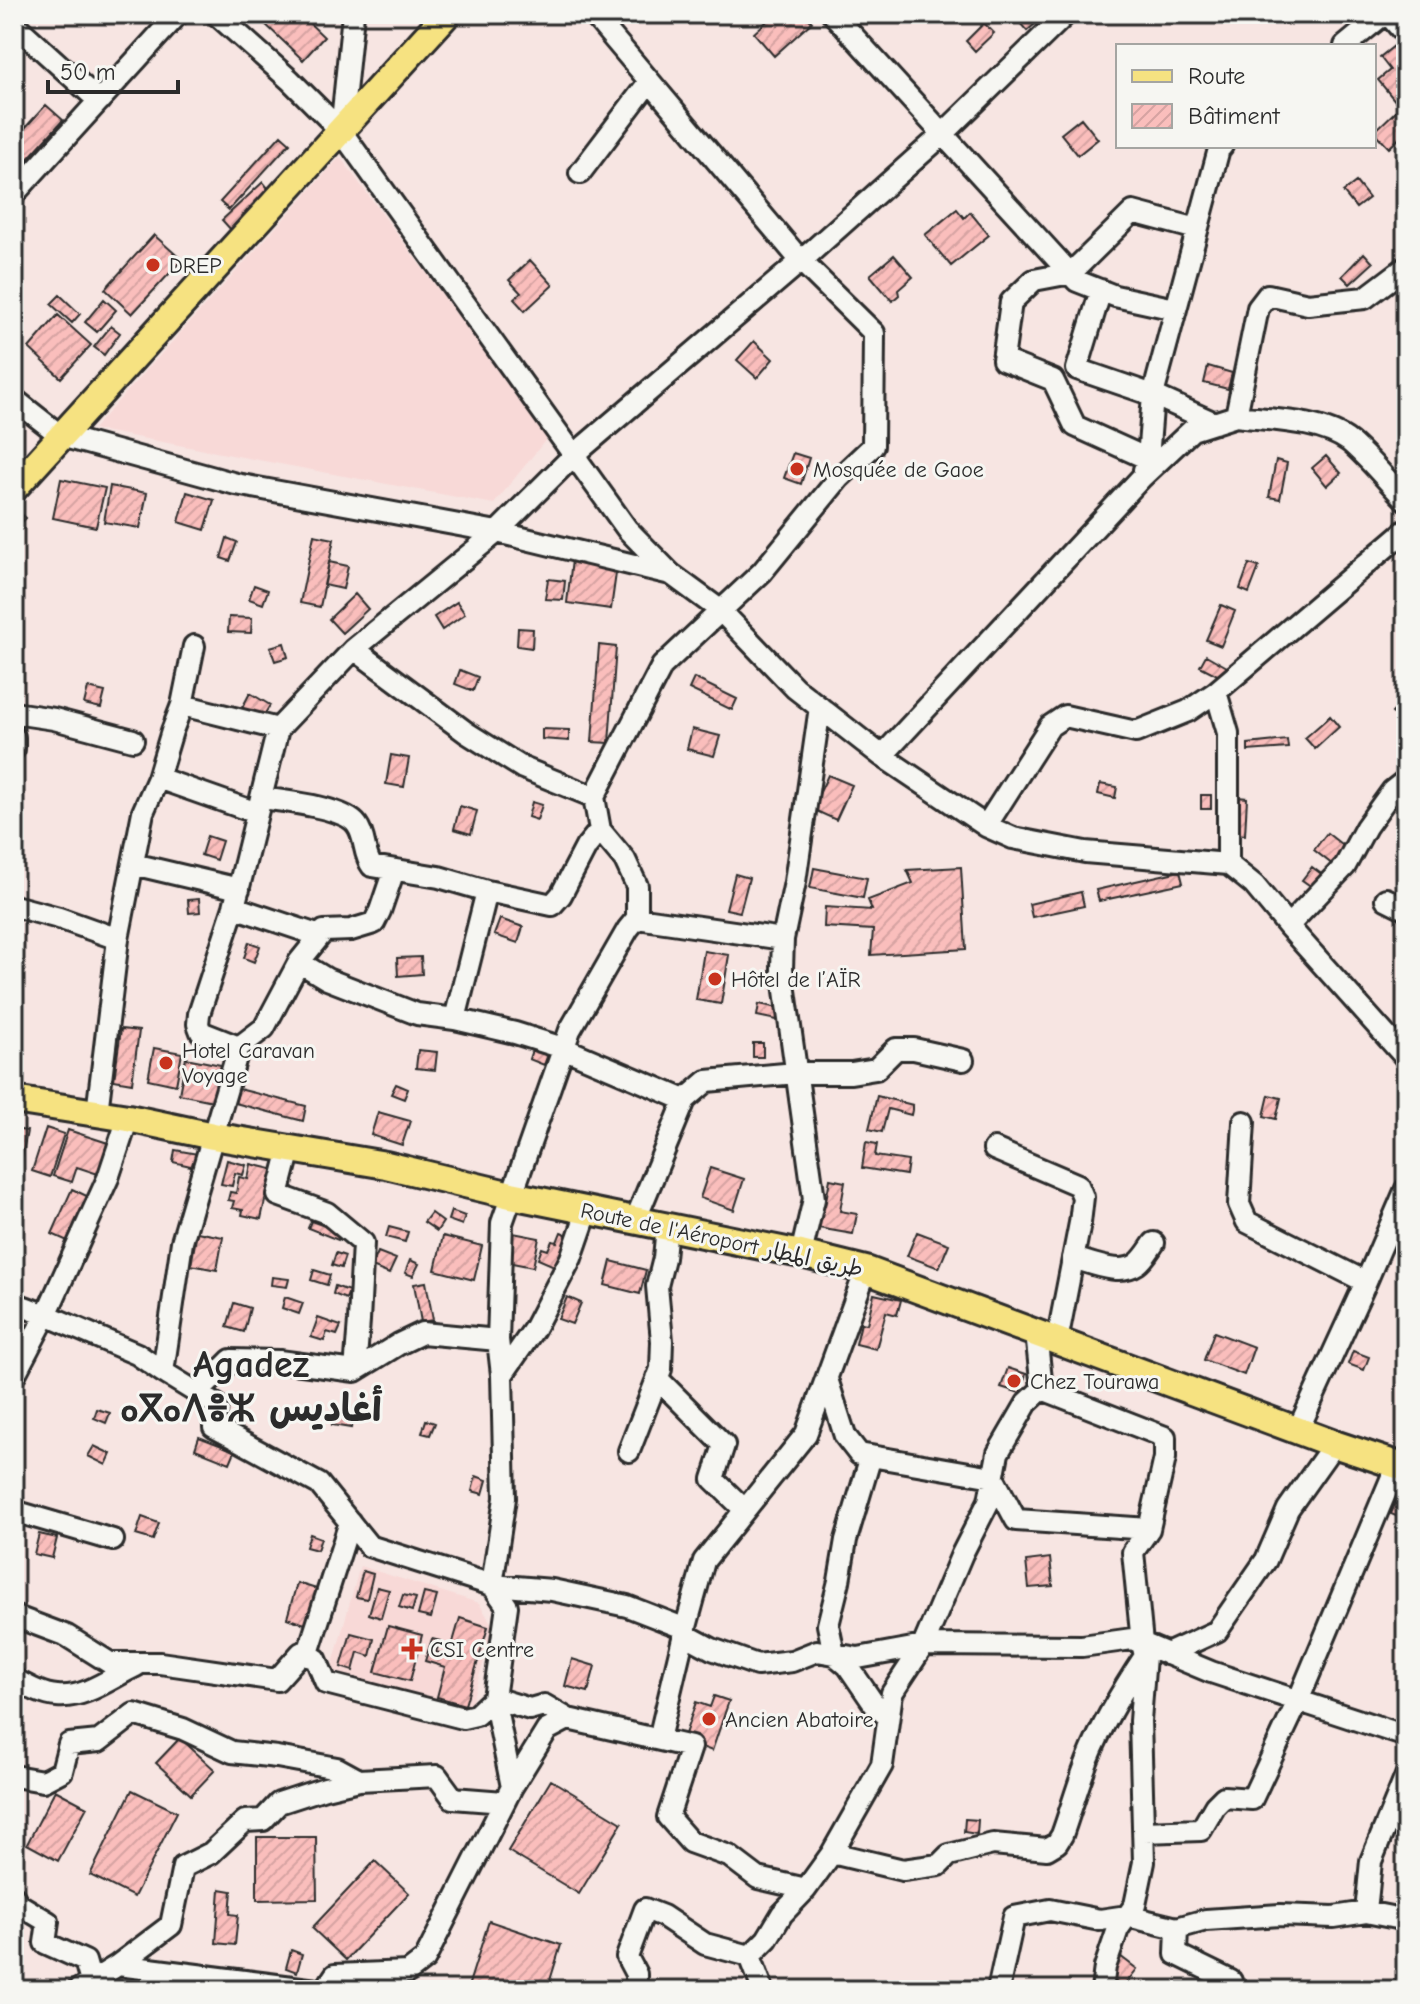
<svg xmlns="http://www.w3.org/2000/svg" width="1420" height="2004" font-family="'Comic Neue','Playpen Sans Arabic','Noto Sans Tifinagh',sans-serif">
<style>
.built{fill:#f8d9d7}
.building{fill:url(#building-hatch);stroke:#2b2b2b;stroke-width:2}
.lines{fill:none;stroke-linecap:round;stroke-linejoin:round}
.minor-casing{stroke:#2b2b2b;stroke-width:26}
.major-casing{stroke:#2b2b2b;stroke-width:32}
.minor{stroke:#f6f6f2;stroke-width:20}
.major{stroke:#f6e281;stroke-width:26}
.poi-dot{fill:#c8321e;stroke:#f6f6f2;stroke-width:3}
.labels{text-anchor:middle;stroke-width:6;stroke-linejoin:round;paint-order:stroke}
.poi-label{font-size:22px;fill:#2b2b2b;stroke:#f6f6f2;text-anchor:start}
.street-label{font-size:22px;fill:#2b2b2b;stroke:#f6f6f2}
.town-label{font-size:38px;font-weight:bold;fill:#2b2b2b;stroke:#f6f6f2}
</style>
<defs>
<pattern id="building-hatch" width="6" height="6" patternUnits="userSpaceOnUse" patternTransform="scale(2)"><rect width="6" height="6" fill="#fabebc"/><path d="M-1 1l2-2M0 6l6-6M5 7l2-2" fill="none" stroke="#d6a3a2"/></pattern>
</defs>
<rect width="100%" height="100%" fill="#f7e5e2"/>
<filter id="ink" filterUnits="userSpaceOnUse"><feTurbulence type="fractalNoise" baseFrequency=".0125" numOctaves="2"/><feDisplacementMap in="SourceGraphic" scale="16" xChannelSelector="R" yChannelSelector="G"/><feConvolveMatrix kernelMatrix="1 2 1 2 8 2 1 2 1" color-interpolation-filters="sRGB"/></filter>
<g filter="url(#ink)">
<!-- built -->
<path class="built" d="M340,157L548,437L494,504L93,429Z
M360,1566L479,1603L494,1628L469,1710L331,1671Z"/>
<!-- building -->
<path class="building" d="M270,14H300L324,37L303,60L263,22Z
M775,14H805L812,22L774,56L754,33Z
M1012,14H1044L1045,15L1027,31Z
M984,23L994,33L975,51L966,41Z
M1394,46L1406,62V94L1396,102L1378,80L1390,70L1380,57Z
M46,105L63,120L14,174V140Z
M1398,109L1406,117V132L1389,148L1374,132Z
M1081,118L1098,139L1078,155L1061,134Z
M281,135L290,143L229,210L220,202Z
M263,182L272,193L232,231L222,220Z
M1356,182L1369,198L1356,208L1343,192Z
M957,209L964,218L970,212L989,235L951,266L925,235Z
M154,235L182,260L132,314L105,289Z
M1364,253L1373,263L1350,284L1342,276Z
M894,255L913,277L898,290L899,295L892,301L870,275Z
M530,260L553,285L525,311L514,299L521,293L509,280Z
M60,295L80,314L72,323L51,304Z
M104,299L116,310L97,332L85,322Z
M58,315L91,345L61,378L29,348Z
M111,326L120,333L104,355L94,347Z
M754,341L773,359L757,378L737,360Z
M1208,366L1232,373L1228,389L1204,383Z
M793,453L809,458L801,484L784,478Z
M1326,456L1341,473L1327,486L1312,468Z
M1276,460L1287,463L1280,499L1269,497Z
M61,479L105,488L96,527L53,518Z
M110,486L147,493L140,528L104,522Z
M187,492L214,500L205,530L179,522Z
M15,508L26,518L14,530V510Z
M314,535L334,539L320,607L300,603Z
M227,538L237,542L230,561L221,558Z
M572,560L617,566L611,609L567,603Z
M329,562L348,566L343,589L324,585Z
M1249,564L1259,567L1249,593L1240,589Z
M548,579L565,581L563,600L545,599Z
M254,585L268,590L263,604L249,599Z
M355,594L368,609L342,633L329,619Z
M457,602L465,614L442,630L434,617Z
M1221,605L1235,611L1221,646L1206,640Z
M229,617L252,618L251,633L228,632Z
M518,628L533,629L532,648L517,646Z
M284,643L288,657L275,661L270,647Z
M599,645L616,647L609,743L592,742Z
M1206,655L1227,667L1221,677L1200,666Z
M460,670L478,677L473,691L455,684Z
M694,678L737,699L732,710L689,689Z
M88,688L105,692L101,708L84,704Z
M250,693L270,705L262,719L242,708Z
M1403,702L1406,705V725L1392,713Z
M1330,716L1339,727L1315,749L1305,738Z
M542,729L569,730V741L542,739Z
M692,729L720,736L714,756L687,749Z
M1287,740L1288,748L1248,751V744Z
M391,755L409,758L404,787L386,784Z
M828,775L852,785L836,820L812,809Z
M1100,784L1117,787L1115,798L1098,794Z
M1201,795H1211V809H1201Z
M1238,797L1247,798L1245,835L1236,834Z
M532,802L542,805L537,820L528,817Z
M460,806L477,811L471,834L454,829Z
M1327,833L1346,848L1333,865L1314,850Z
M207,836L222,841L216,860L201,855Z
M961,867L966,949L871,955L873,930L824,927L825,907L872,910L868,900L913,883L907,870Z
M1312,867L1324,876L1315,889L1302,880Z
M814,868L867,878L863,898L810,888Z
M1180,871L1183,883L1099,901L1096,890Z
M735,874L749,878L740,912L726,909Z
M1081,892L1084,906L1032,917L1029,904Z
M199,899L200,912L189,913L188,900Z
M500,919L523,927L518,943L494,935Z
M249,942L260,946L254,962L244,958Z
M704,951L729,955L721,1004L696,1000Z
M421,957L422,974L398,976L397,958Z
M759,1004L779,1008L777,1020L757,1016Z
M121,1029L139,1031L132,1083L114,1080Z
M753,1043H763V1057H753Z
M533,1047L548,1054L544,1065L529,1059Z
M154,1048L182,1053L176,1085L148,1079Z
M418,1050L437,1052L435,1070L416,1068Z
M186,1058L221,1065L213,1101L179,1094Z
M396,1084L408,1089L404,1099L391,1094Z
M239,1089L306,1106L303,1121L235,1103Z
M1269,1095L1281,1098L1276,1119L1264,1116Z
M877,1096L913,1105L911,1115L888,1109L882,1132L869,1129Z
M378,1112L410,1121L402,1145L371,1135Z
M46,1128L64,1134L50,1177L32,1171Z
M14,1129L27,1131L19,1173L14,1172Z
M68,1130L111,1144L101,1175L77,1167L72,1182L53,1176Z
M866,1142L877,1144L875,1156L908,1161L906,1175L862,1168Z
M175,1150L198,1154L195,1167L173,1162Z
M227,1160L246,1165L243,1175L235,1173L232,1186L221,1184Z
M251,1164L276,1170L272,1188L268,1187L261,1219L242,1215L243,1210L232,1208L234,1201L228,1200L230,1192L236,1193L239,1177L248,1179Z
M710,1168L744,1179L734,1210L700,1198Z
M830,1179L845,1182L840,1211L857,1214L853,1234L818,1228L822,1205L825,1206Z
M72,1189L93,1199L74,1244L52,1234Z
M451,1211L465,1216L462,1225L448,1220Z
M431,1213L443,1222L437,1231L424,1222Z
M311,1221L341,1232L338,1240L308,1228Z
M389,1227L408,1232L405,1242L386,1237Z
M197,1232L223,1237L217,1270L191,1265Z
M561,1232L573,1237L561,1269L538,1259L542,1248L548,1250L552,1241L557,1242Z
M917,1232L949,1244L939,1268L907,1256Z
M513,1233L539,1238L533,1267L507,1262Z
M443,1236L482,1246L474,1280L435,1270Z
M378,1252L396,1259L389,1274L372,1267Z
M336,1253L345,1256L341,1268L332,1265Z
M410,1260L419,1264L413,1276L405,1273Z
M611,1261L646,1270L640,1294L605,1285Z
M314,1270L330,1275L327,1285L311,1280Z
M272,1277L289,1279L287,1287L271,1285Z
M426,1282L433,1320L421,1322L414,1284Z
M335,1286L349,1291L346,1299L333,1294Z
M874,1294L901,1300L897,1315L886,1312L876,1349L856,1344L861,1323L867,1324Z
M285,1297L303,1303L299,1314L282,1308Z
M567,1297L581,1303L572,1324L558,1319Z
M234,1303L250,1308L244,1332L227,1327Z
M318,1318L341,1326L337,1335L327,1332L324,1341L311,1337Z
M1214,1332L1254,1347L1244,1375L1204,1360Z
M1353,1351L1369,1357L1364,1370L1348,1364Z
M1008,1368L1026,1374L1020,1393L1001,1387Z
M97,1409L110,1413L106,1423L94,1418Z
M333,1416L353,1419L351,1428L332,1425Z
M426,1420L435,1423L430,1435L422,1433Z
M199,1437L235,1451L230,1463L195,1449Z
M94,1446L111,1454L106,1465L88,1456Z
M476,1476L487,1480L483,1494L472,1491Z
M1402,1486L1406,1488V1520L1391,1514Z
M142,1517L159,1523L153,1540L136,1535Z
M39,1534L57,1538L52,1558L34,1554Z
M310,1534L321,1538L317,1550L306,1547Z
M1050,1558L1053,1586L1029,1588L1026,1561Z
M363,1571L373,1574L367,1599L356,1597Z
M297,1583L326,1592L314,1627L287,1618Z
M377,1587L389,1590L381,1618L369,1614Z
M424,1593L437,1596L431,1618L418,1615Z
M403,1595L416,1598L412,1611L399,1607Z
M460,1618L488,1627L465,1705L437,1697L445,1667L425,1661L432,1639L440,1641L436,1652L449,1656Z
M388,1626L422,1635L410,1681L375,1672Z
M351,1633L374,1639L370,1656L358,1652L353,1671L341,1667Z
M572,1659L595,1666L588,1692L565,1686Z
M714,1696L729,1701L712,1751L683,1740L696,1702L710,1707Z
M180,1738L215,1770L191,1795L156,1763Z
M551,1780L622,1823L579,1894L508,1851Z
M55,1790L87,1807L58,1861L27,1844Z
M132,1790L177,1812L134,1897L90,1875Z
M965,1819L978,1820L977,1834L964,1832Z
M257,1837H316L317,1899L257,1900Z
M375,1861L409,1893L346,1960L312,1928Z
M220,1889L232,1891L230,1914L238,1915L235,1945L216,1943Z
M489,1921L561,1945L547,1990H467Z
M291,1950L302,1954L297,1972L286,1968Z
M1120,1956L1137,1969L1123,1987L1106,1975Z"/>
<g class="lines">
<!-- minor casing -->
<g class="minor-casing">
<path id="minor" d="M216,14L290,80L341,131L627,529L671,574L720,610L795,688L882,756L986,826L1013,838L1085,852L1228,864L1254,885L1288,926L1406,1058
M833,14L1077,281L1115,296L1175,309
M1388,14L1406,35
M14,24L99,101
M1345,46L1384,14
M341,131L353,14
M580,173L649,82
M14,194L178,14
M1101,290L1077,369L1153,395L1215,423
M14,399L61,436L236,484L497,532L671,574
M1236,416C1270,420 1322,420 1350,442C1368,457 1389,483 1406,500
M1148,459L1075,426L1053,380L1003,360L1011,302L1034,280L1071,273L1133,212L1197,229
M1144,470L1148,459L1153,395L1219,149L1222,146
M354,649L467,733L523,768L594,797
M1216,692L1228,733V864
M182,705L194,646
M14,713L54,719L133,740
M278,729L234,907L199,1014L198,1024L201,1032L239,1047L182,1242L163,1372L217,1405L214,1427L319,1484L369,1546L492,1585L552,1590L627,1606L686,1629
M14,737V749
M882,756L1142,477L1192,430L1236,416L1258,308L1268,295L1308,304L1365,298L1406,267
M261,798C282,801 345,807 357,825C366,837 363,854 372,866L439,877L487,891L552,905L561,895L586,847L600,830
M257,813L158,778L172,731L182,705L278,729L354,649L497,532L574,455L801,261L942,135L1066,14
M986,826L1050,726L1065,716L1136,732L1188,711L1216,692L1406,530
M133,864L239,889
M487,891L455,1019L515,1033L563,1048L685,1100
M1386,899L1406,909
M14,906L59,918L118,939
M234,907L320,936
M637,918L783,939
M1288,926L1345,866L1366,827L1392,791L1406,780
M299,962L327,979L417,1014L455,1019
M239,1047L264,1028L299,962L324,931L351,930L374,923L380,911L394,870
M97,1113L118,939L143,812L158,778
M1244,1122L1239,1204L1247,1222L1366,1282
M290,1149L278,1195L327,1213L363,1243L359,1321L355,1371
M994,1149L1078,1185L1083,1197L1080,1223L1057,1341
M635,1221L685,1100L707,1081L796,1073H851L876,1069L896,1049H914L963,1060
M801,1254L814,1199L782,969L783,939L795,882L820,707
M1073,1258C1092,1263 1119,1276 1137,1264C1144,1259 1149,1250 1154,1243
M14,1303L46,1315L137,1354L163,1372
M1036,1333L1042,1389L1165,1437V1458L1149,1529L1133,1552L1142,1643L1145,1656L1140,1721L1144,1862L1135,1905L1118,1929L1105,1967L1102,1990
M502,1375L534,1329L571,1258L588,1209
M14,1376L46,1315L108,1178L128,1118
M657,1378L724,1445L713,1479L745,1510
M827,1379L845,1436L859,1454L993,1477L1016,1520L1149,1529
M198,1393L231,1360L279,1361L355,1371L399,1344L422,1333L498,1340
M1298,1430L1366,1282L1406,1189
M629,1451L661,1369L662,1341L657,1286L664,1258L667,1226
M871,1456L846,1540L839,1581L828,1625L834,1654L848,1666L874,1704L888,1717
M14,1511L113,1540
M14,1616L67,1636L110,1663H160L277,1680L301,1653L316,1659L326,1683L463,1718L476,1715L494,1698L530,1709L544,1705L568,1719
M684,1634L704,1561L806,1434L866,1270
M1167,1654L1217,1631L1266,1560L1288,1509L1334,1444
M307,1656L350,1522
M14,1679C27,1686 42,1695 57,1696C85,1699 112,1677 136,1666
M659,1739L684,1634L712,1649L757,1665L792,1661L817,1651L858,1658L929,1645L1082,1646L1132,1639L1211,1672L1406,1736
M14,1776L43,1781L62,1771L69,1744L99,1741L134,1714L183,1729L232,1752L277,1757L337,1768L359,1780L437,1776L453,1798L504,1802
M512,1787L547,1730L568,1719L691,1747L668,1817L690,1842L729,1856L758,1878L806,1889L832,1853L903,1870L939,1865L949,1855L993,1844L1047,1849L1057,1843L1062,1835C1071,1810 1078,1784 1088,1759C1103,1722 1123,1689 1145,1656
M1144,1832L1201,1830L1215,1806L1224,1797L1252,1799L1298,1701L1397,1465
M832,1853L882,1765L892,1693L923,1646L962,1554L989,1501L998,1453L1027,1403L1042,1389
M14,1897L18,1904L48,1922L45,1943L85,1961L91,1982
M1366,1912L1371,1861L1406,1776
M1177,1928L1176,1954L1231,1981L1229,1990
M750,1956L763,1990
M118,1965L317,1990
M78,1990L118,1965L171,1925L183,1867L211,1853L245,1821L263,1820L279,1803L325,1788L359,1780
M325,1990L335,1975L408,1972L425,1959L512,1787L494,1698L507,1606L492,1585L505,1498L502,1375L498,1340L502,1223L570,1030L628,929L637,918V886L625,860L600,830L594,797L662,666L762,572L839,478L873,446L874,333L801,261L593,14
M636,1990V1974L627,1957L645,1909L663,1916L705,1944L750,1956L767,1939L782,1914L806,1889
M998,1990L1014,1917L1050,1910L1100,1920L1127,1916L1177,1928L1206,1920L1280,1915L1334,1917L1366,1912L1406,1920
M1405,1990L1406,1988"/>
</g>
<!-- major casing -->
<g class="major-casing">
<path id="major" d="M14,488L447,14
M14,1100L128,1118L213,1136L386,1165L511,1195L801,1254L866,1270L1334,1444L1406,1468"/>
</g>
<!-- minor -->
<use href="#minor" class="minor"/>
<!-- major -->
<use href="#major" class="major"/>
</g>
</g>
<!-- markers -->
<g class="poi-dot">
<circle cx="153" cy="265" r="8"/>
<circle cx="797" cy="469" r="8"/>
<circle cx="715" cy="979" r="8"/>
<circle cx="166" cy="1063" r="8"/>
<circle cx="1014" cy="1381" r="8"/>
<path d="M408 1637h8v8h8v8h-8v8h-8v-8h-8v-8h8z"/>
<circle cx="709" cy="1719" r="8"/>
</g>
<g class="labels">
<!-- poi labels -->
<g class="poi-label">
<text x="169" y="273">DREP</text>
<text x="813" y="477">Mosquée de Gaoe</text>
<text x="731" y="987">Hôtel de l’AÏR</text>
<text x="182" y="1058">Hotel Caravan<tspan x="182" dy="25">Voyage</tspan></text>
<text x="1030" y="1389">Chez Tourawa</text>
<text x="430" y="1657">CSI Centre</text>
<text x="725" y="1727">Ancien Abatoire</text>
</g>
<!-- street labels -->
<g class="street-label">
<text transform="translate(722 1239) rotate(12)" y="8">Route de l'Aéroport طريق المطار</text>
</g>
<!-- town labels -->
<g class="town-label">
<text x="251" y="1377">Agadez<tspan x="251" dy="44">ⴰⴳⴰⴷⴻⵣ أغاديس</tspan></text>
</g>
</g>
<!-- margin -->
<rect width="1420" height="2004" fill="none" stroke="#f6f6f2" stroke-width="48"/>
<rect x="24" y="24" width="1372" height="1956" fill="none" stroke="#2b2b2b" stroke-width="3" filter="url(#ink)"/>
<!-- legend -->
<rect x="1116" y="44" width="260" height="104" fill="#f6f6f2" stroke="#a5a5a2" stroke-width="2"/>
<rect x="1132" y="70" width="40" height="12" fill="#f6e281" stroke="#a5a5a2" stroke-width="2"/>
<text x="1188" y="84" font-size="24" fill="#2b2b2b">Route</text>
<rect x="1132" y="104" width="40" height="24" fill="url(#building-hatch)" stroke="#a5a5a2" stroke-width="2"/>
<text x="1188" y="124" font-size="24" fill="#2b2b2b">Bâtiment</text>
<!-- scale -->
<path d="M48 80v12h130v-12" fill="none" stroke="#2b2b2b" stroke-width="4"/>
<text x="60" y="80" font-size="24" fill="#2b2b2b" stroke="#f6f6f2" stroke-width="6" paint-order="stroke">50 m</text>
</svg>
